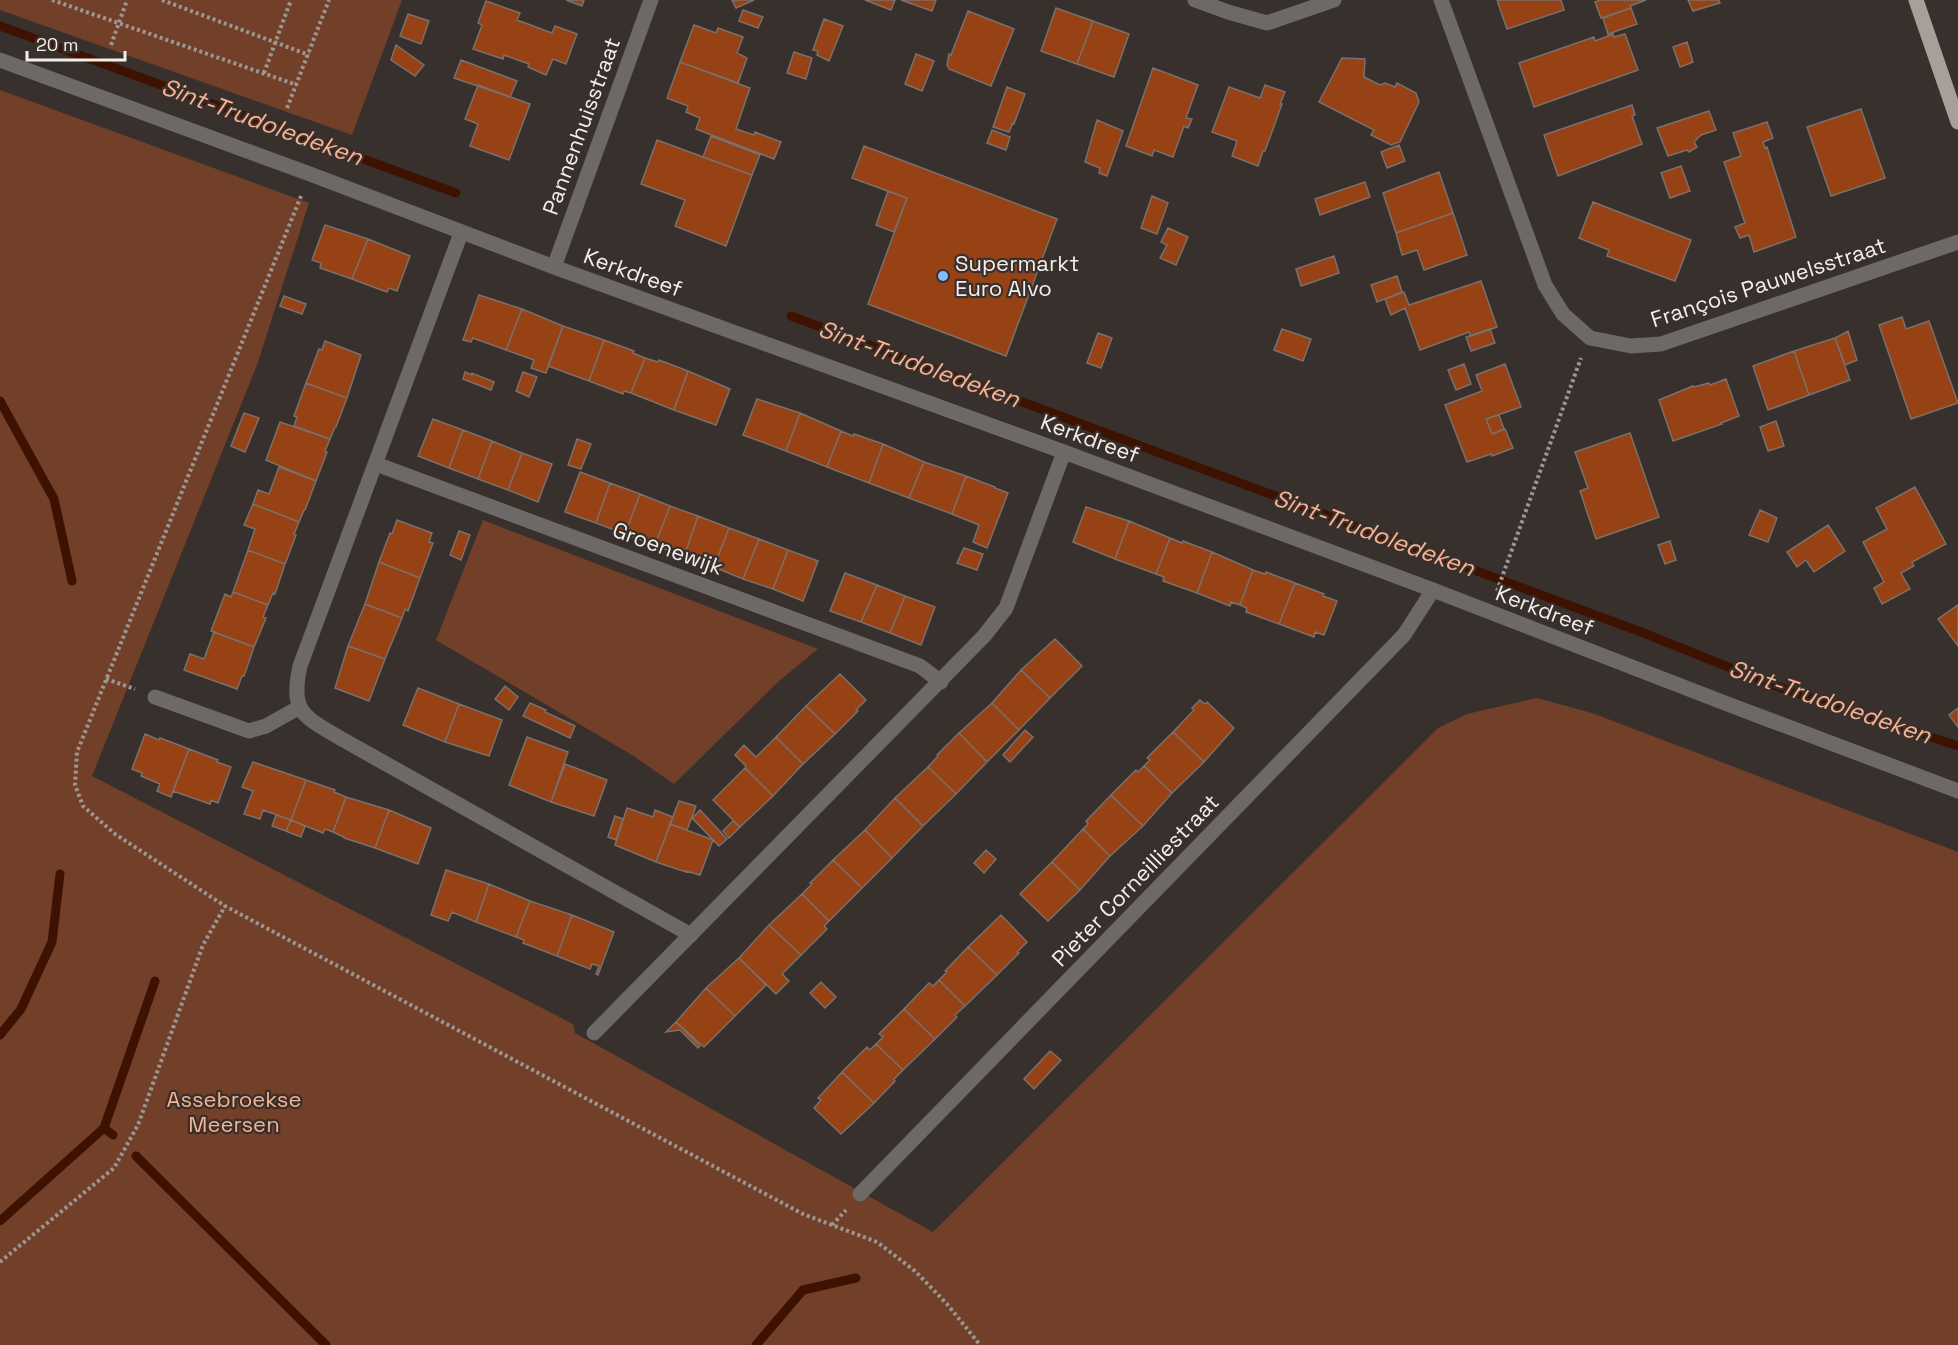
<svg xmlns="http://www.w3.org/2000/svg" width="1958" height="1345" font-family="'Space Grotesk',sans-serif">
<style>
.green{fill:#724029}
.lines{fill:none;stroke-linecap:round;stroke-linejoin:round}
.stream{stroke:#3e1200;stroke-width:9}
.building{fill:#964214;stroke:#7a706c;stroke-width:1.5}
.path{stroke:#9d9693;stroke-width:4;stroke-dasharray:3 3;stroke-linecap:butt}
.minor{stroke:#6d6967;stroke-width:15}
.major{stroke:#a89f9b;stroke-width:15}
.poi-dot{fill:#88bbfc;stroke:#38302c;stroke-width:2}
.labels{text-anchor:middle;stroke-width:4.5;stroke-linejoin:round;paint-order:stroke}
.street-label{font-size:22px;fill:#f3edeb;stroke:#38302c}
.poi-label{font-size:22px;fill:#f3edeb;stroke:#38302c;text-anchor:start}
.park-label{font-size:22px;fill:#f8b191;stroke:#38302c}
.water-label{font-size:24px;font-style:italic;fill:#f8b191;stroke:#38302c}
</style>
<rect width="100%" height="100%" fill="#38302c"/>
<!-- green -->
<path class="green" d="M0,0H402L352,135L0,10Z
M0,90L309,203L257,365L92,776L573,1024L575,1033L933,1232L1438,728L1467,714L1537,698L1592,713L1958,852V1345H0Z
M483,520L818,649L779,681L674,784L632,755L436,640Z"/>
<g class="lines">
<!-- stream -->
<path class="stream" d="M0,26L456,193
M791,316L1641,632L1773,685L1958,746
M0,401L54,499L72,581
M0,1035L21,1009L52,942L60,874
M104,1128L155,981
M136,1156L326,1345
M0,1221L104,1128L113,1135
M756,1345L803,1290L856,1278"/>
</g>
<!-- building -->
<path class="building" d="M566,0H584L582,6Z
M732,0H754L736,8Z
M865,0H895L891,10Z
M901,0H936L932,11Z
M1497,0H1561L1564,10L1507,29Z
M1600,0H1646L1630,6L1631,8L1601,18L1595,2Z
M1688,0H1719L1720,3L1693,11Z
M486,1L520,13L517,20L552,33L555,26L577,34L566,64L553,59L546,75L528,67L529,64L504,55L503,59L473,49L482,25L478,23Z
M1056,8L1093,21L1077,64L1041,51Z
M1631,8L1637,24L1608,34L1603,18Z
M743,10L763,17L758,28L739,21Z
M968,11L1014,29L991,86L949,69L947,65L949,54L951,55Z
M408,14L429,21L421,44L400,36Z
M824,19L843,26L829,61L817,55L818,51L813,50Z
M1093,21L1129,34L1114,77L1077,64Z
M694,25L716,33L718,28L743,37L737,53L747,58L738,83L680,62Z
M1613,34L1614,37L1625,34L1638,70L1534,107L1519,63L1594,37L1595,41Z
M1687,42L1693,62L1680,67L1673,47Z
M396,45L424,65L415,76L391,60Z
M794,52L812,58L806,79L787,73Z
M916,54L934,61L922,91L905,84Z
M1342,58L1365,59L1364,77L1380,85L1385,83L1395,87L1397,83L1416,93L1419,102L1400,142L1391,145L1371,135L1374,130L1319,102Z
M461,60L517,81L510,97L454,78Z
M680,62L750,88L736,129L754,135L755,132L781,142L774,159L696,129L700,118L686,112L688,106L667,98Z
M1153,68L1198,85L1186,118L1192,119L1188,128L1184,126L1173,157L1154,150L1152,156L1126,146Z
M478,85L530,104L509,160L470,146L478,124L465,119Z
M1265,85L1285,92L1280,104H1282L1265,151H1263L1258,166L1232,156L1237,141L1212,132L1229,87L1260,98Z
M1007,87L1025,94L1014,124L1013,123L1009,132L993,127Z
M1632,105L1635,115L1632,116L1642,144L1558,176L1544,135Z
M1861,109L1885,178L1831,196L1807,127Z
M1709,111L1716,130L1701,135L1694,142L1697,147L1689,152L1687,150L1668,156L1657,128Z
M1097,120L1123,131L1107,176L1099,173L1100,168L1085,162Z
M1767,122L1773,138L1763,142L1765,148L1767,147L1796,237L1754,252L1749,235L1740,238L1735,227L1745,223L1724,162L1741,156L1733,133Z
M992,130L1010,137L1006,150L987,143Z
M711,136L760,155L752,175L703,157Z
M657,140L752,175L726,246L675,226L685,200L641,184Z
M1399,145L1405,161L1387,168L1381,152Z
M864,146L1057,219L1006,356L868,304L907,198L852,178Z
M1681,166L1690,191L1670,198L1661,173Z
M1439,172L1453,213L1396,233L1383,193Z
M1365,182L1370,197L1320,215L1315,199Z
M888,191L907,198L894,232L876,225Z
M1152,196L1168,203L1157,234L1141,228Z
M1593,202L1691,240L1675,281L1607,256L1609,250L1579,238Z
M1453,213L1467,255L1424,270L1417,250L1402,255L1396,233Z
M325,225L368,239L352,279L320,268L321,263L312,260Z
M1168,228L1188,237L1176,265L1160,258L1167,245L1161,242Z
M368,239L410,256L397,291L389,288L387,292L352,279Z
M1334,256L1339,273L1301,286L1296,269Z
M1397,276L1402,292L1377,302L1371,285Z
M1481,281L1497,327L1471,336L1469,332L1420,350L1405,308L1391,315L1385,299L1404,292L1409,305Z
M479,295L522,309L506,350L473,338L471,342L463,340Z
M284,296L306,304L302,314L280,306Z
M522,309L563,326L546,373L531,368L534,360L506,350Z
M1902,317L1906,329L1929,321L1958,403L1911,419L1879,325Z
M563,326L604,340L589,381L548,366Z
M1282,329L1311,339L1303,361L1274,350Z
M1490,329L1495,343L1471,351L1466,337Z
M1848,331L1857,360L1845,365L1835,338Z
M1098,333L1112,338L1101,368L1087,363Z
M1835,338L1850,380L1809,395L1794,351Z
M604,340L634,351L633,353L645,358L631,393L624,391L623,394L589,381Z
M325,341L361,355L347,398L306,383L319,349L322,350Z
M1794,351L1809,395L1768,410L1753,366Z
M645,358L658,362L659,360L688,371L674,410L631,393Z
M1464,364L1471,384L1456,390L1448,370Z
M1505,364L1521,407L1486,419L1492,434L1505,429L1513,448L1492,456L1491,454L1467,462L1445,405L1482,391L1476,375Z
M688,371L730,389L716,425L674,410Z
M465,372L472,375V373L494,382L491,390L463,379Z
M523,372L537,377L529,397L516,391Z
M1726,379L1739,416L1721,423L1722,424L1673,441L1659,400L1693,386L1694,387L1709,383L1710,385Z
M306,383L347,398L336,427H335L330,439L294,426L297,417L294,416Z
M757,399L800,413L786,451L743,435Z
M244,413L259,418L245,452L231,446Z
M800,413L841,431L827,467L786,451Z
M1499,415L1504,429L1492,434L1486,419Z
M433,419L463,430L449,468L418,456Z
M1776,421L1784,446L1768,451L1760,427Z
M280,422L330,439L325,451L327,452L316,481L266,460Z
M463,430L492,441L478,479L449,468Z
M841,431L853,436L854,434L883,444L869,483L827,467Z
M1630,433L1659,517L1596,539L1580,491L1588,488L1575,452Z
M577,439L591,444L581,469L568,465Z
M492,441L522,453L508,490L478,479Z
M883,444L924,462L909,498L869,483Z
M522,453L552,464L538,502L508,490Z
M924,462L966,476L952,514L909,498Z
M279,467L316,481L305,510H304L299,522L253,504L258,490L269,494Z
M580,472L610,483L596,523L565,512Z
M966,476L995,487V488L1008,493L987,548L973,542L979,525L952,514Z
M610,483L640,494L625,534L596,523Z
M1915,487L1946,544L1912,562L1914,566L1901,573L1910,589L1882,604L1874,588L1884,582L1863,542L1887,529L1876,508Z
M640,494L670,506L655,545L625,534Z
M253,504L299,522L294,534L296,535L285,564L248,550L255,529L244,525Z
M670,506L698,516L684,557L655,545Z
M1086,507L1129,521L1115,559L1073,542Z
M1760,510L1777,518L1768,542L1749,535Z
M698,516L729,528L714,567L684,557Z
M397,520L432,533L429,542L433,543L420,578L379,562L390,533L392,534Z
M1129,521L1170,538L1156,574L1115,559Z
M1828,525L1845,551L1814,572L1806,560L1797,567L1787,552Z
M729,528L759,539L743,579L714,567Z
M459,531L470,535L461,560L450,555Z
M1170,538L1182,543L1183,541L1212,552L1197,593L1163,581L1164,577L1156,574Z
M759,539L788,550L773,589L743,579Z
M1670,541L1676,560L1665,564L1658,545Z
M964,548L983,554L977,570L957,563Z
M248,550L285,564L275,594L273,593L268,605L233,592Z
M788,550L818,561L803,601L773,589Z
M1212,552L1253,570L1240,605L1231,602L1230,606L1197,593Z
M379,562L420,578L408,611L405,609L402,618L365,604Z
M1253,570L1265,574L1266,572L1295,583L1279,624L1246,612L1247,608L1240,605Z
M845,573L877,585L861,622L830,611Z
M1295,583L1324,594L1323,596L1337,601L1324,635L1315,632L1314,637L1279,624Z
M877,585L905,596L890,633L861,622Z
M233,592L268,605L263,617L266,618L254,647L211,631L225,594L231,597Z
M905,596L935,607L921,645L890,633Z
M365,604L402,618L385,659L348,646Z
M1958,605V646L1938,619Z
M214,632L254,647L244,676H242L237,689L184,670L190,654L204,659Z
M1055,639L1082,666L1050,698L1021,670Z
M348,646L385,659L369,701L335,688Z
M1021,670L1050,698L1019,730L992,703Z
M840,674L866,700L856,710L858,711L835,734L806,706Z
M505,686L518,697L509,710L495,699Z
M418,688L459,704L445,742L403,725Z
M1200,700L1205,704L1207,702L1234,728L1204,762L1173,732L1194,710L1192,708Z
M530,703L546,710L545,712L575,726L570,738L523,716Z
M992,703L1019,730L987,762L959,733Z
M459,704L502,720L489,756L445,742Z
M806,706L835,734L803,764L776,737Z
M1958,708V727L1949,715Z
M1025,730L1033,737L1010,762L1003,755Z
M1173,732L1204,762L1172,793L1144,766L1150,760L1147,758Z
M959,733L987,762L956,794L928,767L938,756L937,755Z
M145,734L159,740L160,738L189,749L171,797L157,791L160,784L141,776L142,773L132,769Z
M527,737L568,752L551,802L509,785Z
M776,737L803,764L773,796L745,768L746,766L735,755L744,745L756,757Z
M189,749L218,760L217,762L231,767L218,803L211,800L210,804L173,791Z
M253,762L306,780L291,820L263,810L260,819L244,814L253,791L242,787Z
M565,764L607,780L594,816L551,802Z
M1144,766L1172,793L1143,826L1111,795L1136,770L1138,772Z
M928,767L956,794L923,826L895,798Z
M745,768L773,796L740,827L713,800Z
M306,780L335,790L334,792L346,797L333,832L325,829L323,833L291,820Z
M1111,795L1143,826L1110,856L1083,829L1088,824L1086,821Z
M346,797L389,810L375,848L344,838V837L333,832Z
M895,798L923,826L892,858L865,830Z
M679,801L696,806L687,830L670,824Z
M627,808L653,817L655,810L673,817L656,862L615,845Z
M389,810L431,828L418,864L375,848Z
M700,810L727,839L719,846L692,818Z
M276,815L291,820L286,831L272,826Z
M615,816L623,819L616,840L608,837Z
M291,820L305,826L301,837L286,831Z
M733,821L740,827L729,838L723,831Z
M670,824L713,840L700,875L686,871V872L656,862Z
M1083,829L1110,856L1080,890L1052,862Z
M865,830L892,858L862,888L833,860Z
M986,850L996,859L984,873L974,863Z
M833,860L862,888L829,921L802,894L812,884L810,883Z
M1052,862L1080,890L1048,921L1020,894Z
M446,870L489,884L476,922L452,912L448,921L431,915Z
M489,884L530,901L516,937L476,922Z
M802,894L829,921L824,926L827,929L801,955L769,925Z
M530,901L572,915L557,956L523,943L524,940L516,937Z
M572,915L614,932L598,975L596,974L599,966L592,964L590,969L557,956Z
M1001,915L1027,942L1017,952L1019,953L997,975L968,947Z
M769,925L801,955L782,974L789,981L776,994L739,958Z
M968,947L997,975L965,1006L939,980L947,972L945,971Z
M739,958L766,985L735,1016L706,988Z
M939,980L965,1006L955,1015L957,1017L935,1039L904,1009L929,983L933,986Z
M821,982L836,997L825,1008L810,993Z
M706,988L735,1016L704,1047L676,1022Z
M904,1009L935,1039L903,1070L876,1044L883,1037L879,1034Z
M676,1022L700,1046L698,1048L680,1030L666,1032Z
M876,1044L903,1070L894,1079L895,1081L874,1103L842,1072L867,1047L870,1050Z
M1050,1051L1061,1060L1034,1089L1024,1079Z
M842,1072L874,1103L841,1134L814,1108L821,1100L818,1098Z"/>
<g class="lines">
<!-- path -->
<path class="path" d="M52,0L297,85
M162,0L309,55
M111,45L127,0
M264,73L291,0
M287,108L329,0
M301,196L77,752L75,785L83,806L115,834L225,906L803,1214L877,1242L915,1271L947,1304L980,1345
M1497,591L1581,358
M106,679L135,689
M832,1225L846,1210
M0,1262L114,1168L138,1125L203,945L225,906"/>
<!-- minor -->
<path class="minor" d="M1195,0L1228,12L1267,23L1334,0
M1441,0L1545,285L1563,314L1590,338L1631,346L1661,344L1958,242
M0,60L310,174L554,267L1064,452L1433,590L1730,705L1958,791
M461,233L300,666C290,712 303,716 340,738L691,935
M554,267L651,0
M376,464L920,666L941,682
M155,697L249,731L266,726L298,708
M594,1033L984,636L1006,608L1064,452
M860,1194L1404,635L1433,590"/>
<!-- major -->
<path class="major" d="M1916,0L1958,122"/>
</g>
<!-- markers -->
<circle class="poi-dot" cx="943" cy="276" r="6"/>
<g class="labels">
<!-- street labels -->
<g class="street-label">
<text transform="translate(581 126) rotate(-70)" y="8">Pannenhuisstraat</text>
<text transform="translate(633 272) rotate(20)" y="8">Kerkdreef</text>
<text transform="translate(1768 282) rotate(-18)" y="8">François Pauwelsstraat</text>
<text transform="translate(1090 438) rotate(20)" y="8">Kerkdreef</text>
<text transform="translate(668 548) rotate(20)" y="8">Groenewijk</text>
<text transform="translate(1545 610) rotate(21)" y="8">Kerkdreef</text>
<text transform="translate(1135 880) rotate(-46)" y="8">Pieter Corneilliestraat</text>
</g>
<!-- poi labels -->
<g class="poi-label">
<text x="955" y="271">Supermarkt<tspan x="955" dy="25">Euro Alvo</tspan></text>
</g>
<!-- park labels -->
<g class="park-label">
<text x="234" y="1107">Assebroekse<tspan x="234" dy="25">Meersen</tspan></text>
</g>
<!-- water labels -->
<g class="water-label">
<text transform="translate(262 122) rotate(20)" y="8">Sint-Trudoledeken</text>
<text transform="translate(919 364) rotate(20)" y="8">Sint-Trudoledeken</text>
<text transform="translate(1374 533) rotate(20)" y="8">Sint-Trudoledeken</text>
<text transform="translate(1830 702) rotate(19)" y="8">Sint-Trudoledeken</text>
</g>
</g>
<!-- scale -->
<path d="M27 51v9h98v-9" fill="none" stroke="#f3edeb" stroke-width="3"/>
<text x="36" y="51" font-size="18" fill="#f3edeb" stroke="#38302c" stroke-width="4.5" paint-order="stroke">20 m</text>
</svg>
